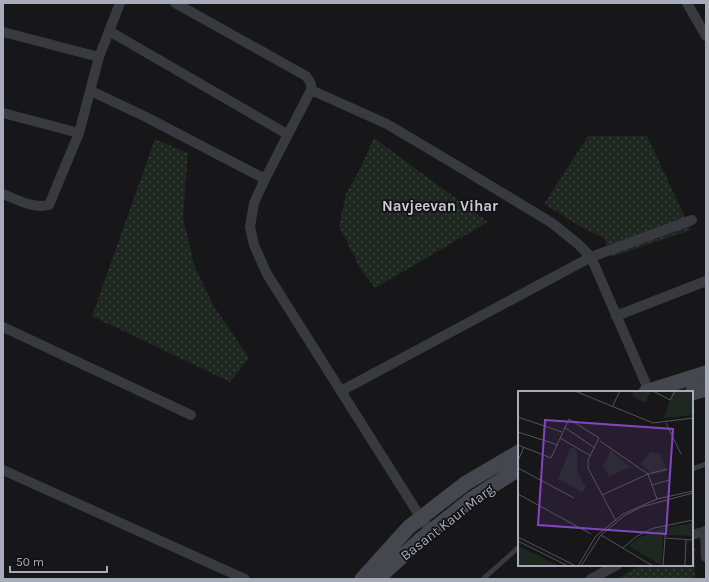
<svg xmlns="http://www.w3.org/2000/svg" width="709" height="582" font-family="Karla,sans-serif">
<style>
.park{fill:url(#park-dots)}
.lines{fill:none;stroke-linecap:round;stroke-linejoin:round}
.lane{stroke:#393a40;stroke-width:5}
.street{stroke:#393a40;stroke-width:10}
.secondary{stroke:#45474e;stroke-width:15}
.labels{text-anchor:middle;stroke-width:3.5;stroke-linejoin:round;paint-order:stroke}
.street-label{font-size:14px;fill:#a8acba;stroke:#121214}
.neighbourhood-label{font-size:15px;font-weight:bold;fill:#c9cbd6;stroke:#121214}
.inset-road{fill:none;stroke:#515359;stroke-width:1}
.view{fill:#8446be;fill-opacity:0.15;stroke:#8446be;stroke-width:2}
.inset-edge{fill:none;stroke:#a8acba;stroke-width:2}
</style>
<defs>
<pattern id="park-dots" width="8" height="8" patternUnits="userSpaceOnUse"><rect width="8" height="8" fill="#1e2720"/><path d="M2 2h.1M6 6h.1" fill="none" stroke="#3c443e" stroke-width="1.8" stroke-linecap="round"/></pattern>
</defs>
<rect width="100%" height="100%" fill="#171719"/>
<!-- park -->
<path class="park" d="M588,136H647L691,230L611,257L604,238L583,228L544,204Z
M374,138L488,222L375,288L361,270L339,226L346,194L361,167Z
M155,139L188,153L183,217L194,265L213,305L249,358L230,382L92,316Z
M695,548V579H616L642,565H692V549Z"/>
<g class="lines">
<!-- lane -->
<path class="lane" d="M692,469L706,464
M483,579L519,547"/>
<!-- street -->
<path class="street" d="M175,3L306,76C310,81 312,84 311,90L265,179L254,203L250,227L254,245L267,274L421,518L431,531
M687,3L706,36
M109,31L287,134
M3,32L99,57
M311,90L387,124L456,165L552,223L578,244L591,257L692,220
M91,91L146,117L265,179
M3,113L79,133
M3,194C18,200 34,209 49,205L79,133L99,57L120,3
M616,316L706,281
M3,327L191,415
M341,391L591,257L649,391
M3,470L245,579
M705,531L706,557
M692,535L706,531
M591,579L617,565"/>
<!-- secondary -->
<path class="secondary" d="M646,392L706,373
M692,393L706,389
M362,579L409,527L466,483L519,452
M378,579L385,572L420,540L473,498L519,469"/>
</g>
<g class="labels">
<!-- street labels -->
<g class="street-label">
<text transform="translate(447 522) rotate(-38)" y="5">Basant Kaur Marg</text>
</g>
<!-- neighbourhood labels -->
<g class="neighbourhood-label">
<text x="440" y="211">Navjeevan Vihar</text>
</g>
</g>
<!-- overview -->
<g transform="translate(518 391)">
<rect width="175" height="175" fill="#171719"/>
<path d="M0,163L12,167L21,175H0Z" fill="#1e2720"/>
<path d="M116,0H133L127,12L114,5ZM155,0H175V24L146,27ZM53,56L59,59V80L68,97L64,101L40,88ZM93,59L112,76L91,86L85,75ZM132,61L142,62L149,80L134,84L123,73ZM175,132V145L150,144L151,136ZM146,137L143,174L111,155L120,147ZM0,155L20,164L40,175H21L12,167L0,163Z" fill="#1e2720"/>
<path class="inset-road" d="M57,0L135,32L175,27M135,0L152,9L157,0M94,16L102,0M0,26L44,41M148,32L163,63M46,36L77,57M0,41L40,54M42,47L73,65M82,50L130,83L149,78M0,54L33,67L51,28L81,47L70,69V77L98,130M0,70L6,56M0,77L56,107M134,94L151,89M0,103L73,143M84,104L130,83L139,108M83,144L135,175M0,146L58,175M147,147L148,134M0,150L50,175M105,157L119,145L136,137L175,129M60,175L78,145L105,123L139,108L175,100M63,175L83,144L106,125L123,116L175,102M145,175L147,147L175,149M167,175L168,149"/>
<path class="view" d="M27,29L155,38L148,143L20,134Z"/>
<rect width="175" height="175" class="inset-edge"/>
</g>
<!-- border -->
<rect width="709" height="582" fill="none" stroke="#a8acba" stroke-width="8"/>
<!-- scale -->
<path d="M10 566v6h97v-6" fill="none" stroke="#a8acba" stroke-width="2"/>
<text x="16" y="566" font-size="12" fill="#a8acba" stroke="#121214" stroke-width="3" paint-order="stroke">50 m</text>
</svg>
